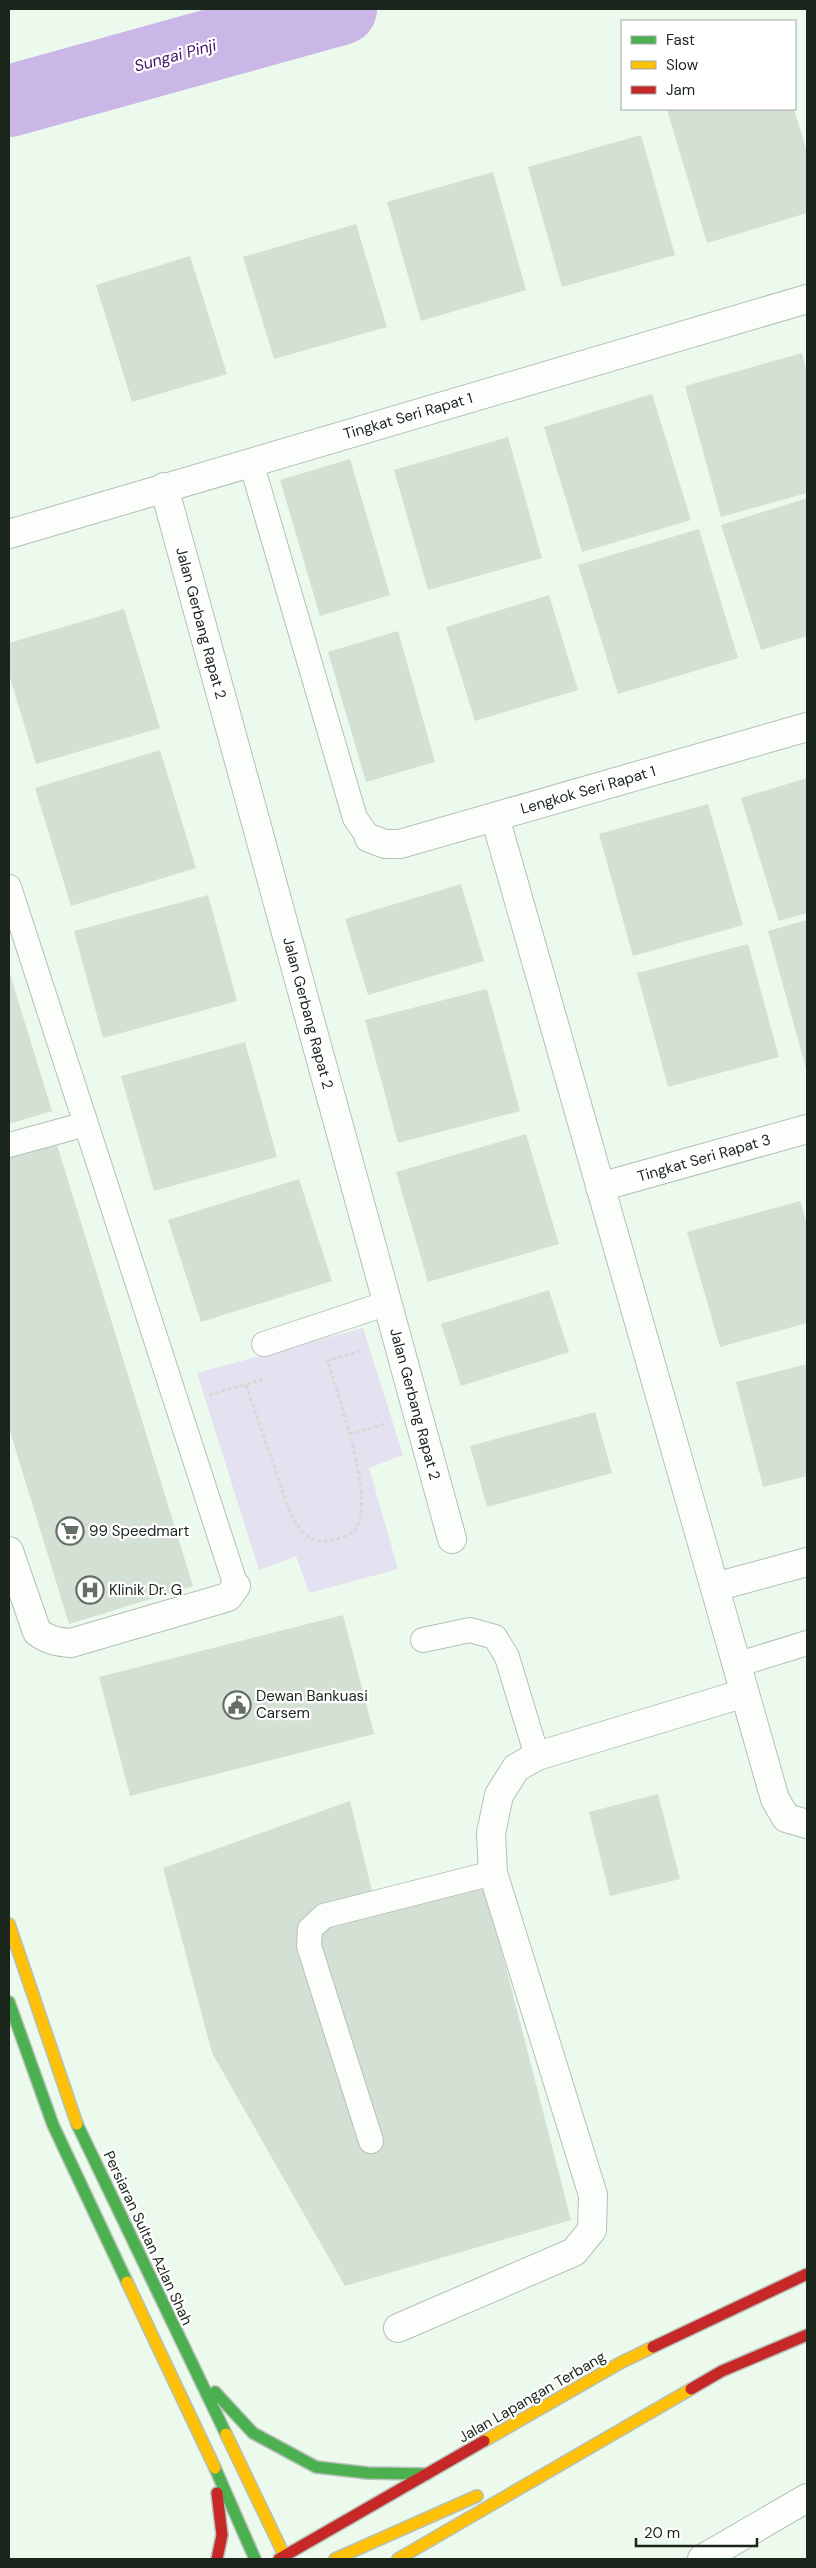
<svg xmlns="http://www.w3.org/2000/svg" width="816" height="2568" font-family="'DM Sans',sans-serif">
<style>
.green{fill:#e4e1f1}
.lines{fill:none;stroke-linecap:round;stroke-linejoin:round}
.river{stroke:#cab6e7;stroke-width:72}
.building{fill:#d5e0d5}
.lane-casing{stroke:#b5c0b6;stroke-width:26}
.street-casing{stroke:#b5c0b6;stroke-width:30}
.fast-casing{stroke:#b5c0b6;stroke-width:14}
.slow-casing{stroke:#b5c0b6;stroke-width:14}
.jam-casing{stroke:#b5c0b6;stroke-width:14}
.path{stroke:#d5dad5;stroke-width:3;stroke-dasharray:4 2.5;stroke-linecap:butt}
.lane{stroke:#fcfefc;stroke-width:24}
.street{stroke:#fcfefc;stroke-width:28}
.fast{stroke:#4caf50;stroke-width:11}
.slow{stroke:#ffc107;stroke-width:11}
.jam{stroke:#c62828;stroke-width:11}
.labels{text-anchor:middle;stroke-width:4.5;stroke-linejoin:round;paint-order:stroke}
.street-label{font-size:15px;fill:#1a251b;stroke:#fff}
.poi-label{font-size:15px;fill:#1a251b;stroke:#fff;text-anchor:start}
.water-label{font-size:16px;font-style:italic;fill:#411268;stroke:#fff}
</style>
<rect width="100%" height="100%" fill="#ecf9ed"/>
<!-- green -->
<path class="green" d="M363,1328L403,1455L369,1468L398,1569L309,1593L296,1556L259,1570L197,1373Z"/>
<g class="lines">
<!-- river -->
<path class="river" d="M9,101L341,9"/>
</g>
<!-- building -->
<path class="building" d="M671,109H794L807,152V213L707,243L667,110Z
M641,135L675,255L562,287L528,167Z
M493,172L526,290L421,321L387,202Z
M356,224L387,327L274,359L243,257Z
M190,256L227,374L132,402L96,285Z
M802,353L807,373V493L721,517L685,386Z
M652,394L691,520L582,552L544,427Z
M508,437L542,558L428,590L394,470Z
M350,459L390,595L320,616L280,480Z
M807,498V636L761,650L721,525Z
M699,529L738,658L618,694L578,565Z
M549,595L578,690L475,721L446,627Z
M124,609L160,728L36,764L9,674V643Z
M398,631L435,762L366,782L328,652Z
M160,750L196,868L71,906L35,788Z
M807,778V913L779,921L741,798Z
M708,804L743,925L633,956L599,834Z
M461,884L484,961L368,995L345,919Z
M208,895L237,1001L103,1038L74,931Z
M807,920V1072L768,931Z
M748,944L779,1057L668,1087L637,973Z
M9,971L52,1111L9,1124Z
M487,989L520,1111L398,1143L365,1020Z
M245,1042L277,1157L154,1191L121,1076Z
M526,1134L559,1244L428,1282L396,1172Z
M55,1138L193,1586L69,1624L9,1428V1152Z
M299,1179L332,1281L201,1322L168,1220Z
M800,1201L807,1224V1323L720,1347L687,1232Z
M549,1290L569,1352L461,1386L441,1324Z
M807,1364V1476L763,1487L736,1382Z
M595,1412L612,1473L487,1507L470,1446Z
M343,1615L374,1734L130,1796L99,1677Z
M658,1794L680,1879L610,1896L589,1812Z
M350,1801L373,1895L479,1863L571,2220L345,2286L212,2053L163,1868Z"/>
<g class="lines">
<!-- lane casing -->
<g class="lane-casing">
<path id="lane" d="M251,462L355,818L369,838
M9,887L236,1586
M9,1145L86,1124
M264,1344L388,1303
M423,1640L470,1630L495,1637L507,1657L537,1756
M736,1665L807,1643
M371,2141L309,1946L310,1929L324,1916L493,1873"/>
</g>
<!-- street casing -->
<g class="street-casing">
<path id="street" d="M164,487L452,1539
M9,534L807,299
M495,817L775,1799L786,1818L807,1824
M369,838L385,844H400L807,727
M600,1187L807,1129
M9,1551L37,1632C48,1640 57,1642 71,1643L228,1597L236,1586
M715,1587L807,1562
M398,2328L574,2252L592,2230L593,2195L493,1873L491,1833L499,1795L516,1768L537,1756L745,1693
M702,2559L807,2498"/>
</g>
<!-- fast casing -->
<g class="fast-casing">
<path id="fast" d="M9,2002L53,2125L127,2282
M77,2124L226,2434
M215,2392L253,2433L316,2467L368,2473L427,2474
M215,2468L255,2559"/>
</g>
<!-- slow casing -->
<g class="slow-casing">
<path id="slow" d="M9,1924L77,2124
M127,2282L215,2468
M226,2434L286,2559
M484,2441L620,2363L653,2347
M335,2559L477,2496
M398,2559L691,2389"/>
</g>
<!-- jam casing -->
<g class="jam-casing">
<path id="jam" d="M653,2347L807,2274
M691,2389L722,2371L807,2335
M217,2493L222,2535L217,2559
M279,2559L484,2441"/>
</g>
<!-- path -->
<path class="path" d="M326,1361L363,1350
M246,1385L291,1515C300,1530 309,1544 328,1541C337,1539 350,1536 356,1528C376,1502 337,1393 328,1361
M209,1395L265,1379
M349,1434L385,1424"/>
<!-- lane -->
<use href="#lane" class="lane"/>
<!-- street -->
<use href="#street" class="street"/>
<!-- fast -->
<use href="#fast" class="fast"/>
<!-- slow -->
<use href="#slow" class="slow"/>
<!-- jam -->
<use href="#jam" class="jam"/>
</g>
<!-- icons -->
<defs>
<g id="supermarket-ring" transform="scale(1.4375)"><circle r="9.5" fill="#fff" stroke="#646f64" stroke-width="1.5"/><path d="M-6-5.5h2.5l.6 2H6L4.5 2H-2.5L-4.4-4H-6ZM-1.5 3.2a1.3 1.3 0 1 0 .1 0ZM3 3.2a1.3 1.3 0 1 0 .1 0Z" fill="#646f64"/></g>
<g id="hospital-ring" transform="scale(1.4375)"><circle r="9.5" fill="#fff" stroke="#646f64" stroke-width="1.5"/><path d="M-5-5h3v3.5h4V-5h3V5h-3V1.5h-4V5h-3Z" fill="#646f64"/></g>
<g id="civic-ring" transform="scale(1.4375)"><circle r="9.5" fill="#fff" stroke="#646f64" stroke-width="1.5"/><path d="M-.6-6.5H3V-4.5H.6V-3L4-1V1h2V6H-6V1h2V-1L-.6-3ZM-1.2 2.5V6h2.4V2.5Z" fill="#646f64"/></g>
</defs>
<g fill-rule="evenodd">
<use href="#supermarket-ring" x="70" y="1531"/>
<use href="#hospital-ring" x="90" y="1590"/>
<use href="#civic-ring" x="237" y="1705"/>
</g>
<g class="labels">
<!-- street labels -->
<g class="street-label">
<text transform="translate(408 416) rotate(-16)" y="5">Tingkat Seri Rapat 1</text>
<text transform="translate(201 623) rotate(75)" y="5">Jalan Gerbang Rapat 2</text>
<text transform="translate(588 790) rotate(-16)" y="5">Lengkok Seri Rapat 1</text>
<text transform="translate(308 1013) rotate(75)" y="5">Jalan Gerbang Rapat 2</text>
<text transform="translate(704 1158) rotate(-16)" y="5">Tingkat Seri Rapat 3</text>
<text transform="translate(415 1404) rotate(75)" y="5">Jalan Gerbang Rapat 2</text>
<text transform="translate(148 2238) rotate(65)" y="5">Persiaran Sultan Azlan Shah</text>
<text transform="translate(532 2397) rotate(-30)" y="5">Jalan Lapangan Terbang</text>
</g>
<!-- poi labels -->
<g class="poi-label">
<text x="89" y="1536">99 Speedmart</text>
<text x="109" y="1595">Klinik Dr. G</text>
<text x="256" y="1701">Dewan Bankuasi<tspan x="256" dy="17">Carsem</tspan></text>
</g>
<!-- water labels -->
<g class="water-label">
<text transform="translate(175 55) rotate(-15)" y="6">Sungai Pinji</text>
</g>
</g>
<!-- border -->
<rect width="816" height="2568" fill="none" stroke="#1a251b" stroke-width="20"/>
<!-- legend -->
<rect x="621" y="20" width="175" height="90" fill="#ffffff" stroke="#a3a8a4"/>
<rect x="631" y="36" width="25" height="8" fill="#4caf50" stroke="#a3a8a4"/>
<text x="666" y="45" font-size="15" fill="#1a251b">Fast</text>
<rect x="631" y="61" width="25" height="8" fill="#ffc107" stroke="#a3a8a4"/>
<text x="666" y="70" font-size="15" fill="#1a251b">Slow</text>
<rect x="631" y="86" width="25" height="8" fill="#c62828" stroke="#a3a8a4"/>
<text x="666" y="95" font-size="15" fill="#1a251b">Jam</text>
<!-- scale -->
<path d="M636 2538v8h121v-8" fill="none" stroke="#1a251b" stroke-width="2.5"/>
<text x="644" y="2538" font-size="15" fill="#1a251b" stroke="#ffffff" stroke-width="4" paint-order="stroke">20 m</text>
</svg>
